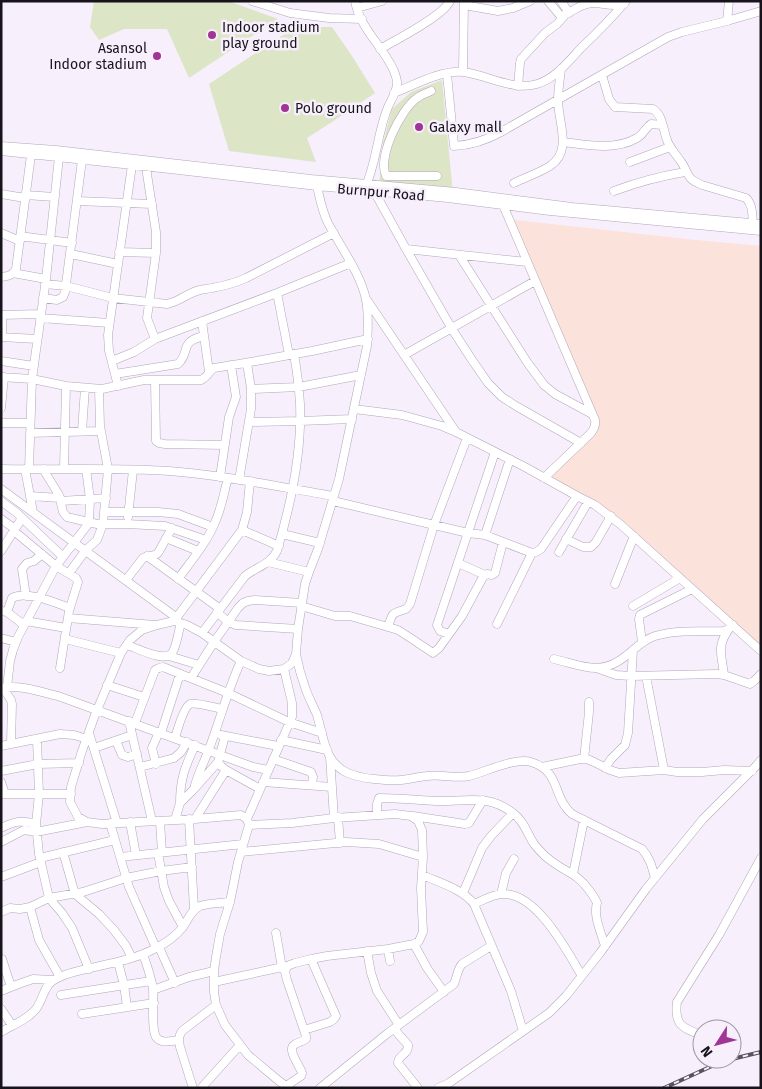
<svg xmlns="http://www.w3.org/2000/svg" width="762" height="1089" font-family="'Fira Sans',sans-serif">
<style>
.industrial{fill:#fbe2da}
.green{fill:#dde5c7}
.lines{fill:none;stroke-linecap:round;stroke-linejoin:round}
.minor-casing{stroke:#b3a6bb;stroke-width:9}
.minor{stroke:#fff;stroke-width:8}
.rail-casing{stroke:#57525b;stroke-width:4}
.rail{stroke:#f7effc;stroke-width:2;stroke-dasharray:5.5;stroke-linecap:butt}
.poi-dot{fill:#a13595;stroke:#f7effc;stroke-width:2}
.labels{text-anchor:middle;stroke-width:5;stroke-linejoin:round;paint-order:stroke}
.poi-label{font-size:14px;fill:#17131a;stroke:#f7effc;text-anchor:start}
.street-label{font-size:14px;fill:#17131a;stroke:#f7effc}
</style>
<rect width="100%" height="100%" fill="#f7effc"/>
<!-- industrial -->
<path class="industrial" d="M506,219L686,239L761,246V648L603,506L540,478L595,426Z"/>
<!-- green -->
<path class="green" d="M94,1H228L278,19L189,78L167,29H124L99,40L90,27Z
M295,27H332L352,56L375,93L332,122L307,138L316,162L229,151L209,84Z
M442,80L453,194L379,187L383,143L392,109L411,92Z"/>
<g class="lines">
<!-- minor casing -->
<g class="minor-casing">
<path id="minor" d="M252,1L290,13L329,18L362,19
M355,1C360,29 383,46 394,71C395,74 397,79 397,82C398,90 391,100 388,107C377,133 377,162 365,188
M548,1L559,14L562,16C572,12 580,4 592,3C603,3 612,7 624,4
M561,1L569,13
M464,5L498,11L513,8L530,1
M357,8L382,1
M727,21L729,1
M380,49C396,40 443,16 450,1
M463,72L464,1
M447,74L454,146C472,145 485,141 501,132L668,37L682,32L727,21L761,11
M602,75L609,99L615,107L653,109C663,115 663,130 667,140C670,149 677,155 682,163C690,176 686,178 702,185L746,198C753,205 752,214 753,224
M518,86L520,63L521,59L545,33L557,24L565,15
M431,91C427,93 421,95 417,98C401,109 377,157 386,176H437
M394,93C414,85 441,70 463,72C488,75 512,91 537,84C555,79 569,61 581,48C597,33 612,18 626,1
M563,142C588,145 614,151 637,138C643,135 645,128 651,124L662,125
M1,146L56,150L311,179L456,192L572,207L761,224
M1,151L170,169L317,186L448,198L550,211L761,231
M145,161L156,232V253L147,318L155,339
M630,162L670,147
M514,183C526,177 539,173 550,166C573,151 558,122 558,100C558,90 560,79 561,69
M374,191L406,249L452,329L472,360L488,383L502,397L516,406L581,443
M614,191C638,182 661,176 685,172
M1,194L25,198
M25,195L55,197
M77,201L152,204
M503,205L595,420C596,425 594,429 591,433L544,478
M1,233L20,241
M20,236L72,243
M406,249L527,262
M119,252L156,253
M71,254L118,264
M459,255L527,362L544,385L555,394L592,414
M13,273L46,279
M1,277C8,276 12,276 16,269L31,155
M45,284L66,286L113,298L167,304C181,301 187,293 200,290C203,289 208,289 212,288C223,286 235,283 246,278L334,233
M277,293L289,355
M43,298L57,300L63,297L65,292L82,160
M367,300L456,432
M1,315L41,314
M40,318L109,323
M202,321L209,372
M1,337L37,339
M2,337V315
M404,355L535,281
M1,361L34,366
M112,361L134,352L155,339L277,293L351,263
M115,374L178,364C191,352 178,342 204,336
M1,377L32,379L66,386L102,389L144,380H201C208,377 209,371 214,368L239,364L312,351L368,339
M155,380L156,441L159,443L165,444L225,445
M118,386L109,351L108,335L132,165
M251,389L299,387L361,375
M1,408L4,377
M354,409L402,415L442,426L456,432L525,467L577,496L595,505L620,524L761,651
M249,422L300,421L352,419
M1,423H30
M82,431L85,388
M30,433L101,431
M1,469C57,470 113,467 169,471C224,475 279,487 334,496
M25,469L33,512
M29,469L32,379L46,279L59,157
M43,469L59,495L63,512L67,517L97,524H127L165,526L206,540
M64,469L66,386
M220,477L229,417L236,397L231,365
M239,480L251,409V389L247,363
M1,489L177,618
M30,496L60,498
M1,501L17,513L63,557
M61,501L106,498
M333,501L468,533L485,535L532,553L536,552L541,549L577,496
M104,512H158L178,514L213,527
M128,517L133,470
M1,519L15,529
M242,530L279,546
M14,531L56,566L76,578L78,582L69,611L60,668
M282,534L320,543
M485,535L510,459
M166,538L198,551
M566,539L583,547H591L596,542L611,516
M1,551L22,518
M559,552L588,502
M147,556L219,608
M268,562L309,572
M458,563L485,575
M69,573L86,550L97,540L103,524L108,469L100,426L99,389
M178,579C192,560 208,541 216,520C222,506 224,492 228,478
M126,580L143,558C148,555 154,557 158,553L172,528
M615,584L634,536
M26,596L22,569L27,563L34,561L42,554
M301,606L335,616H350L388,627L398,630L409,637L433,653L439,648L462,616L483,577L487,574L492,575L495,573L503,542
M633,606L680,578
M1,611L7,612L24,625
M7,612L12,598C26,590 56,603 70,608
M217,612L228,622L236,625L298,629
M68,618L155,625
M26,621L66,628
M174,621L242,530L247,512L250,481
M497,624L532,553
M388,627C393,612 391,614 406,609L410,604L434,525L467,438
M202,633L245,576C256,567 270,565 277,551C291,504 302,453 300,404C299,387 297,371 294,354
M449,634L440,631L437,625L495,452
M1,638L16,642
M65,639L121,653
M642,642L639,619L640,615L692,589
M127,645C137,648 164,663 172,653C177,646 178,632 181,623
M296,654C298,665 301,676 305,687C308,697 313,705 317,715C321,728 323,743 329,755C338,773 355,777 374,779C383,780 392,781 401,780C410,779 418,777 427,776C441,774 455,779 469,776C485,772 516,757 531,762C561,771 552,797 572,814L642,849C650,858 652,867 655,878
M169,656L199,665
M554,659C583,666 601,677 627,655C636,648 643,640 655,636C678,629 701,632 724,631L729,629L733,625
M599,669L616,675L631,676L717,674L724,675L750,684L754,681L761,674
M724,675C722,655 716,647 729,629
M646,676L664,770
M191,678L214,642L238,608L243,603L248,601L255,600L302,603
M107,685L144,697
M7,687L10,661L13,650L18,637L56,566L89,523L90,499L86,469
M1,688C19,684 41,692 58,696L253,767L268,770
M3,688L11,700L12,704L11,744
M129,721L152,821
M135,723L155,670L159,668L163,667L228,693L289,722L322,733
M89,733L117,823
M161,733L180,674
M221,735L278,746
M225,736L218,762L221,766L226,770L260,789
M175,738C177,731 184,707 190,704C196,702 216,708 223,709
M37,739L39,794L36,824L39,854L49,898L62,913L72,928L89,969
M281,740L327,750
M116,741L122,755L128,757L137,754
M1,746L60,734L74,735L87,739
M94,748L132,735
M330,757L334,818
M273,759L311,772L313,777L312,785
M584,759L589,712V702
M156,764L152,748L159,732
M140,767L174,758L181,752L187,742
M542,767L580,759H587L594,762L610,770L619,773L664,770L677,772H702L724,770L752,771
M605,768L611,759L625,745L628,733L633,650
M1,771L38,764L79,763
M1,782L5,794
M263,782L332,787
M194,789C197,775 204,763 209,749C220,720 228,689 241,661
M1,794H71
M180,803C180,779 185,767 195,745
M377,815V804L379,798C398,798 417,800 436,801C465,802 487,793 513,813C524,821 527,833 534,844C539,850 544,856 550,860C565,872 577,873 589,890C592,894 595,898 597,903C593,916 601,932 605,946
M413,816L465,824L469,823L483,800
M338,817L340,843
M189,819L194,909
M195,819L226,770
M247,819L292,717V703L284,669
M175,820L180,803L194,789L218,762
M160,821L162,853
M130,822L136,855
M110,823L129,887L156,948
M249,825L292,823L334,818L395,814L411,816L418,821L422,830L423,857L421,888L423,932L419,941L414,944L388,949L327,956L311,959L295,963L287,966L285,972L287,980L306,1036V1039C302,1042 297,1042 294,1045C287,1050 300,1066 302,1073L301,1076L286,1086
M1,828C15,821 21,820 36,824
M1,842L24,830L36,832L87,822
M63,852L75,894L99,914L114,930L126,946L132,958
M241,852L346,842L379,844L423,857
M158,853L164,887L169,901L183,927
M120,857L243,844
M40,858L115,840
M573,874L584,820
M422,875C438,882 463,889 474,904L511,991L523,1031
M1,877L41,862
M463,893L482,848L491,836L513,813
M501,894L506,873L514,859
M474,904C483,900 494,894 503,894C537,893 567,951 582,976
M30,907L39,940L60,977
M1,912L10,908L20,909L30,907L49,898L83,892L126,878L161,871L192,867
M276,933L282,968
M414,944L427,968L444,992
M159,947L175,983
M388,949L390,961
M367,951L371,973L377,991L399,1025
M143,954C147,965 151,977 153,989C154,1000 151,1028 156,1037C161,1044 171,1041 179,1040
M2,959L11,987
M118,962L124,985L127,1007
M214,982L287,966
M153,990L189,977L214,971
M1,991L16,985L33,979L53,980
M61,995L151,981
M1,1009L12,1025
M82,1014L154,1003
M394,1029L408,1045C409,1055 398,1054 398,1063L418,1088
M304,1030L330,1022L334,1019L336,1016L311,959
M1,1032C13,1025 28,1019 36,1009C43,1000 44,985 54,980C64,973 79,971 90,968C113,963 136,959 156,948C166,943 176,936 183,927C188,920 191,910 200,906C208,903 220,903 230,902
M702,1035C682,1028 674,1025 677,1002L719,935L761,858
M203,1086L240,1045
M193,1088L180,1047C179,1040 178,1037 182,1031L216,1005
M289,1088L279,1081L248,1055L225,1025L216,1005L214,992V971L216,957L220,934L230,902L238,862L249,825L247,819L241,815L195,819L102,824L87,822L78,817L70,802L71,787L82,751L95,715L121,653L130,640L142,630L157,625L174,621L187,625L202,633L241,661L259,669L269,671L284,669L292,663L296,654L298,629L305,584L309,572L318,549L339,479L367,346C368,331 369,315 366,300C361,274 340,246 328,223C322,211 320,199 317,186
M320,1088L388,1033L454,984C457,977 457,970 462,964L491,946
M438,1088L449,1083L549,1013L566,996L600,953L646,889L703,819L757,765L761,760"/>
</g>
<!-- minor -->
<use href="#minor" class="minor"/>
<!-- rail casing -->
<g class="rail-casing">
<path id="rail" d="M732,1059L761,1052
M664,1088L725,1060L731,1059"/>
</g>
<!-- rail -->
<use href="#rail" class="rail"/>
</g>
<!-- markers -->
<g class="poi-dot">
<circle cx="212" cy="35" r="5"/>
<circle cx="157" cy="56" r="5"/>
<circle cx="285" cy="108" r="5"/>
<circle cx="419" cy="127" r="5"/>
</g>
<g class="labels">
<!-- poi labels -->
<g class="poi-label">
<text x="222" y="32">Indoor stadium<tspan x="222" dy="16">play ground</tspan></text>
<text x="147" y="53" text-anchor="end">Asansol<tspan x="147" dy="16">Indoor stadium</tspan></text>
<text x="295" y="113">Polo ground</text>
<text x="429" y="132">Galaxy mall</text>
</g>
<!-- street labels -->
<g class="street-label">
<text transform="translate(381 192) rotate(5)" y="5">Burnpur Road</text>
</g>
</g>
<!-- border -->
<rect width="762" height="1089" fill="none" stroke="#17131a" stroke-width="5"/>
<!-- north arrow -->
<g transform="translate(717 1044) rotate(234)"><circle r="24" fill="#f7effc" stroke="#9d97a2"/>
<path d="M0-4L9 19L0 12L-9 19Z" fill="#a13595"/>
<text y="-8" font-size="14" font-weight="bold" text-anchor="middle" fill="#17131a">N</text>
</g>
</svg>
